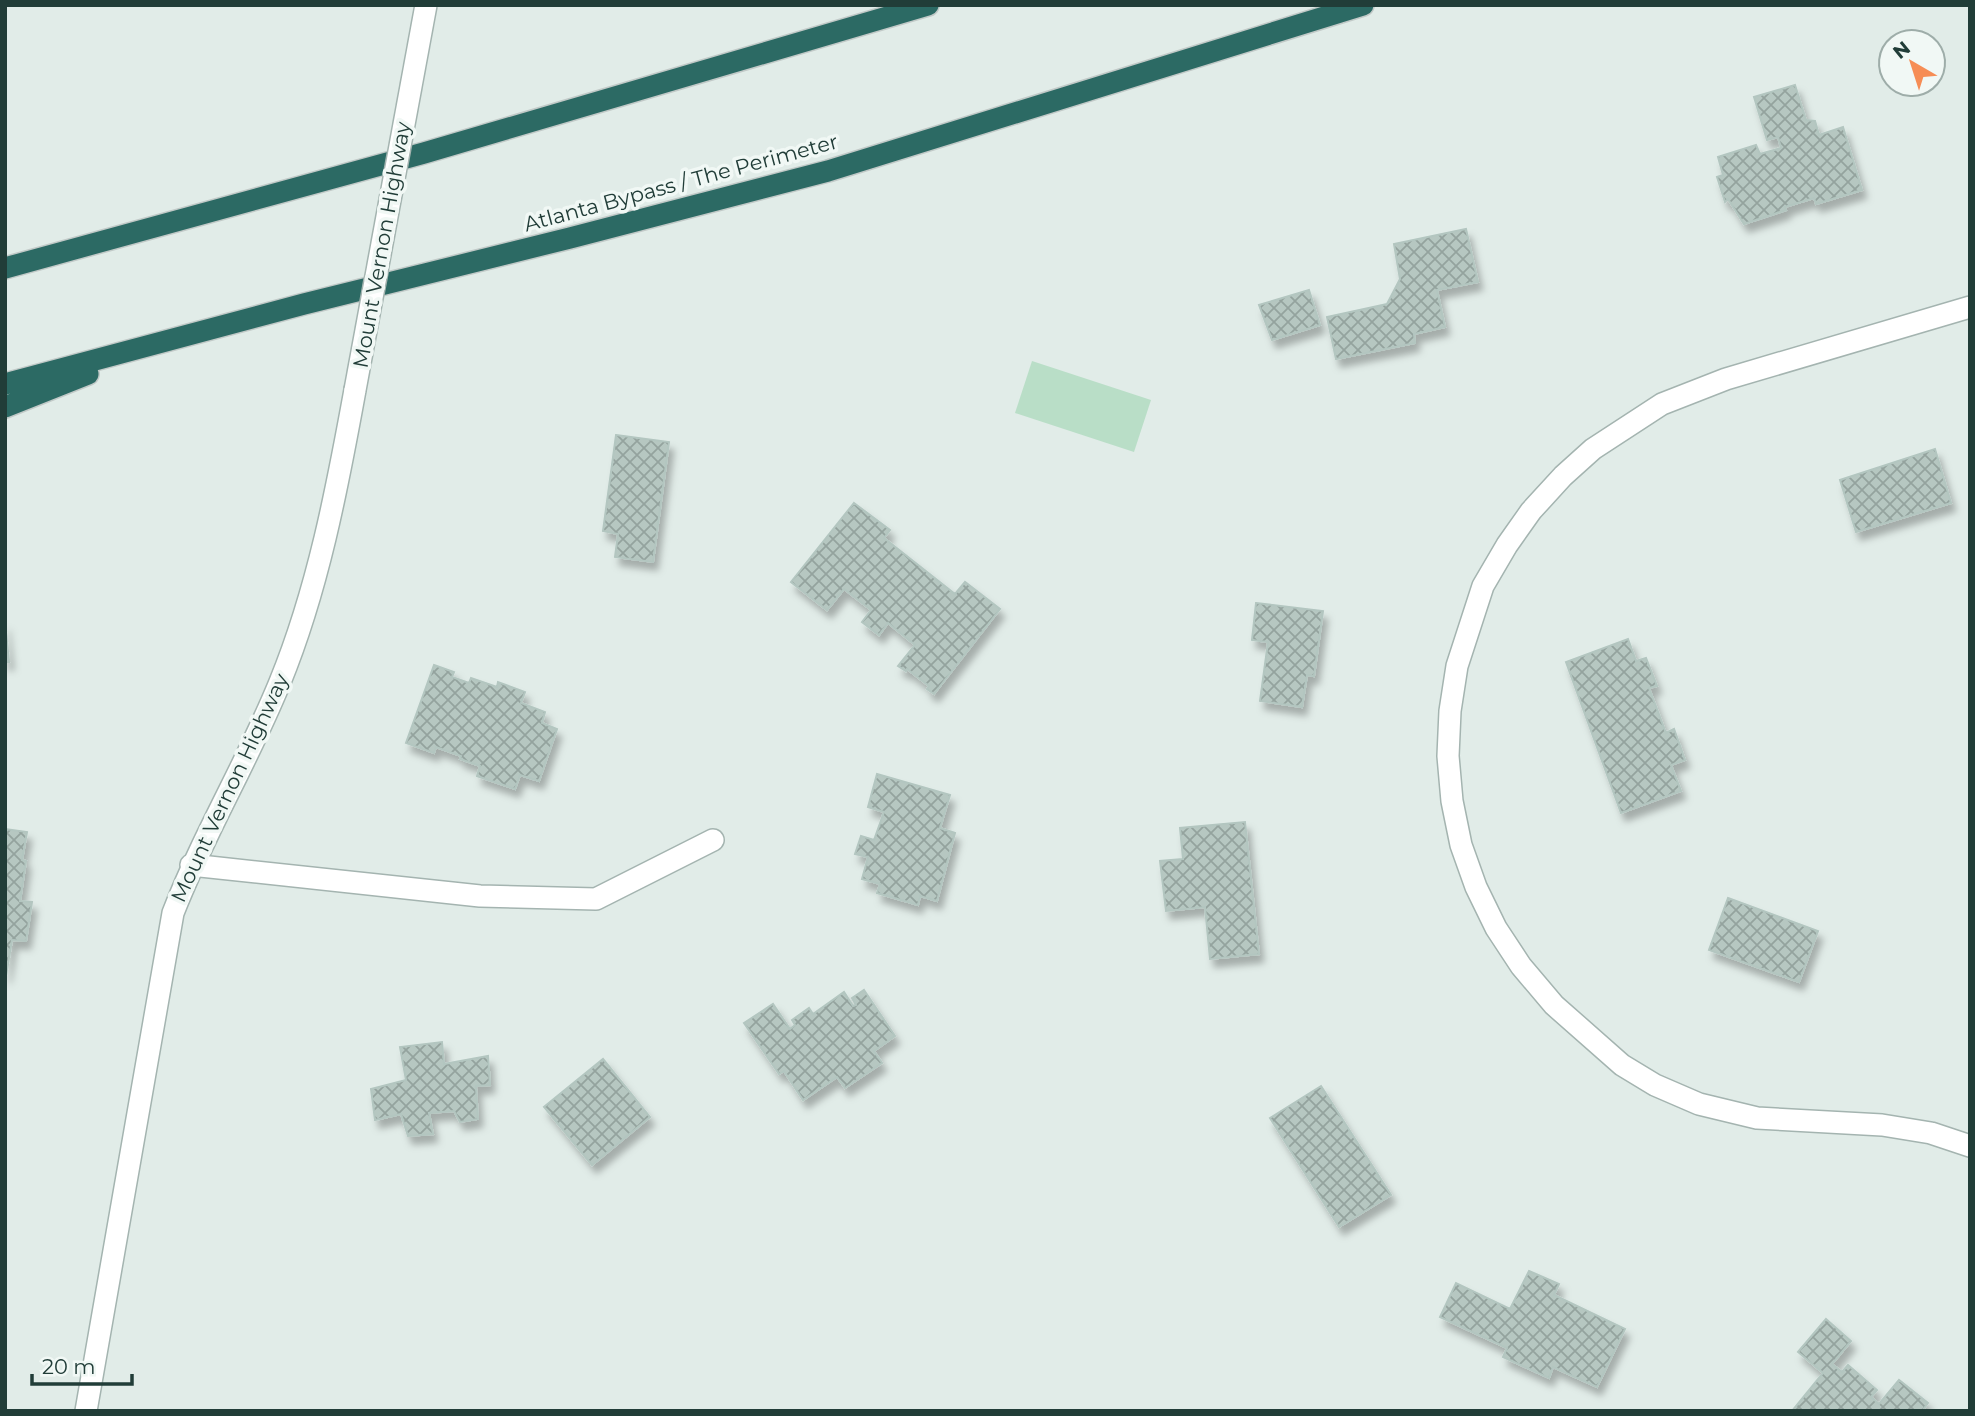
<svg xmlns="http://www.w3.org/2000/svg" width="1975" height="1416" font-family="Montserrat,sans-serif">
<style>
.grass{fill:#b9dec7}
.building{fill:url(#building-cross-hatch);stroke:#b3c6c0;stroke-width:2;filter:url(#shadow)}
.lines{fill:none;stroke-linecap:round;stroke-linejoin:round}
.minor-casing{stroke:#a4b4b0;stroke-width:24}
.tertiary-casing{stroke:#a4b4b0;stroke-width:24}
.motorway-casing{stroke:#c1c9c7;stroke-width:24}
.minor{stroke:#fff;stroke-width:21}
.tertiary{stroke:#fff;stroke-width:21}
.motorway{stroke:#2c6a64;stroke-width:21}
.tertiary-bridge-casing{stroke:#a4b4b0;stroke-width:24;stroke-linecap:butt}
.tertiary-bridge{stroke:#fff;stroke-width:21}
.labels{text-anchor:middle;stroke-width:7;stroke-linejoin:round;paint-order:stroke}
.street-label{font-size:21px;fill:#213d38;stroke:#f1f8f5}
</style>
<defs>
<pattern id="building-cross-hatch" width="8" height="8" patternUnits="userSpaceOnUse" patternTransform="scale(1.75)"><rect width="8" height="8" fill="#b6c7c1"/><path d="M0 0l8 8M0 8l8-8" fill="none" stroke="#94a39e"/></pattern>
<filter id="shadow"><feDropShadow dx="4.5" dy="8" stdDeviation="3.5" flood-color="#0004"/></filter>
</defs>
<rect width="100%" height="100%" fill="#e1ece8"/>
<!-- grass -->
<path class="grass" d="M1032,361L1151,400L1134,452L1015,413Z"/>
<!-- building -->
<path class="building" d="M1795,85L1806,120L1815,121L1819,135L1843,127L1862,190L1816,204L1814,198L1785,207L1786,210L1744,224L1728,199L1725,202L1717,177L1723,175L1718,157L1756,145L1760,154L1781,148L1778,137L1767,140L1754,97Z
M1466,229L1478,282L1437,290L1445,327L1414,334L1415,343L1336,359L1327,317L1387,304L1400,279L1394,244Z
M1309,290L1320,325L1272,340L1259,305Z
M616,435L669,442L653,562L615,557L618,534L603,531Z
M1935,449L1951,503L1856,532L1840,480Z
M854,503L890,530L884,538L955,594L965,582L1000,609L934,694L927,689L929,686L907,669L906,671L898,666L915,645L888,623L879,635L862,622L871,610L844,589L827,610L791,582Z
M1256,603L1323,611L1314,676L1307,675L1302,707L1260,701L1268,642L1252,640Z
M5,622L9,662H5Z
M1628,639L1636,661L1646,658L1657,686L1649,688L1666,733L1674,729L1685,760L1671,765L1681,791L1621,813L1566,662Z
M434,665L454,672L452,677L469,683L471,678L497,687L498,682L525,692L521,703L545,712L542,723L557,729L539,781L520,775L515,789L477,776L480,766L460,759L461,756L436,747L434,753L406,743Z
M877,774L950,795L940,828L955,833L937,901L920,896L918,905L877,893L880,884L862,879L868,857L855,854L861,836L874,840L884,812L868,807Z
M1245,822L1259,954L1210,959L1205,907L1166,911L1160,861L1183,859L1180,828Z
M5,829L27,832L22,860L26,861L20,901L32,902L26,941L12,940L6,976Z
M1728,898L1818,931L1799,982L1709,950Z
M864,990L895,1036L874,1051L882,1063L845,1088L837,1077L803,1100L784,1071L779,1074L744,1023L773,1004L790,1029L795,1025L792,1020L809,1008L813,1014L844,992L853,1006L856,1005L852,998Z
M442,1042L444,1064L488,1056L490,1085L476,1086L478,1119L460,1122L454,1111L429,1113L433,1134L408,1136L401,1114L375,1120L371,1089L406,1080L400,1047Z
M603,1059L650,1117L592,1165L544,1107Z
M1321,1086L1391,1195L1339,1227L1270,1118Z
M1529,1271L1559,1284L1554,1295L1625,1329L1597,1387L1553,1367L1549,1378L1503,1357L1507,1348L1440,1317L1456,1283L1510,1309Z
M1826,1319L1851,1341L1832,1364L1842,1372L1848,1365L1877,1390L1871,1397L1879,1404L1899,1380L1928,1403L1922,1411H1792L1823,1373L1798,1352Z"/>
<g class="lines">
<!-- minor casing -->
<g class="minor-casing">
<path id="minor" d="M1970,307L1726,379L1662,404L1593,449L1563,476L1531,511L1507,545L1483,586L1457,666L1450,711L1448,756L1452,801L1461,845L1476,887L1496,928L1521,966L1554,1005L1622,1065L1655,1085L1699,1104L1757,1118L1882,1125L1931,1133L1970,1146
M191,865L480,896L596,899L713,840"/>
</g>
<!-- tertiary casing -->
<g class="tertiary-casing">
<path id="tertiary" d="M86,1411L173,913C204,833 248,761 280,682C318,589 337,489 355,390"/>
</g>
<!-- motorway casing -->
<g class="motorway-casing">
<path id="motorway" d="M5,268L424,153L928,5
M5,384L304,304L570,238L828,171L1363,5
M5,407L88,374"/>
</g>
<!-- minor -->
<use href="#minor" class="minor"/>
<!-- tertiary -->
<use href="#tertiary" class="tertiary"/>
<!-- motorway -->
<use href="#motorway" class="motorway"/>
<!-- tertiary-bridge casing -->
<g class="tertiary-bridge-casing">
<path id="tertiary-bridge" d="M355,390L426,5"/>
</g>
<!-- tertiary-bridge -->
<use href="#tertiary-bridge" class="tertiary-bridge"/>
</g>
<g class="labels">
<!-- street labels -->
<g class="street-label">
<text transform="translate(681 183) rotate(-15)" y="7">Atlanta Bypass / The Perimeter</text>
<text transform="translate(382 245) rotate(-80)" y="7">Mount Vernon Highway</text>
<text transform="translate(230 788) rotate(-65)" y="7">Mount Vernon Highway</text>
</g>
</g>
<!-- border -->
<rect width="1975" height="1416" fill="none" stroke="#213d38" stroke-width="14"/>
<!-- north arrow -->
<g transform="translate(1912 63) rotate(321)"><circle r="33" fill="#f1f8f5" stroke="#9eada9" stroke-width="2"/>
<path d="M0-5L12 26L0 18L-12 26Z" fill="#f68d55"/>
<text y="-10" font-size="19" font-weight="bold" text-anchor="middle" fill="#213d38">N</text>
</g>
<!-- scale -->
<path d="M32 1374v10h100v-10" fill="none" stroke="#213d38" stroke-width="3.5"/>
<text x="42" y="1374" font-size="21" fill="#213d38" stroke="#f1f8f5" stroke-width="5" paint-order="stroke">20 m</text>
</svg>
